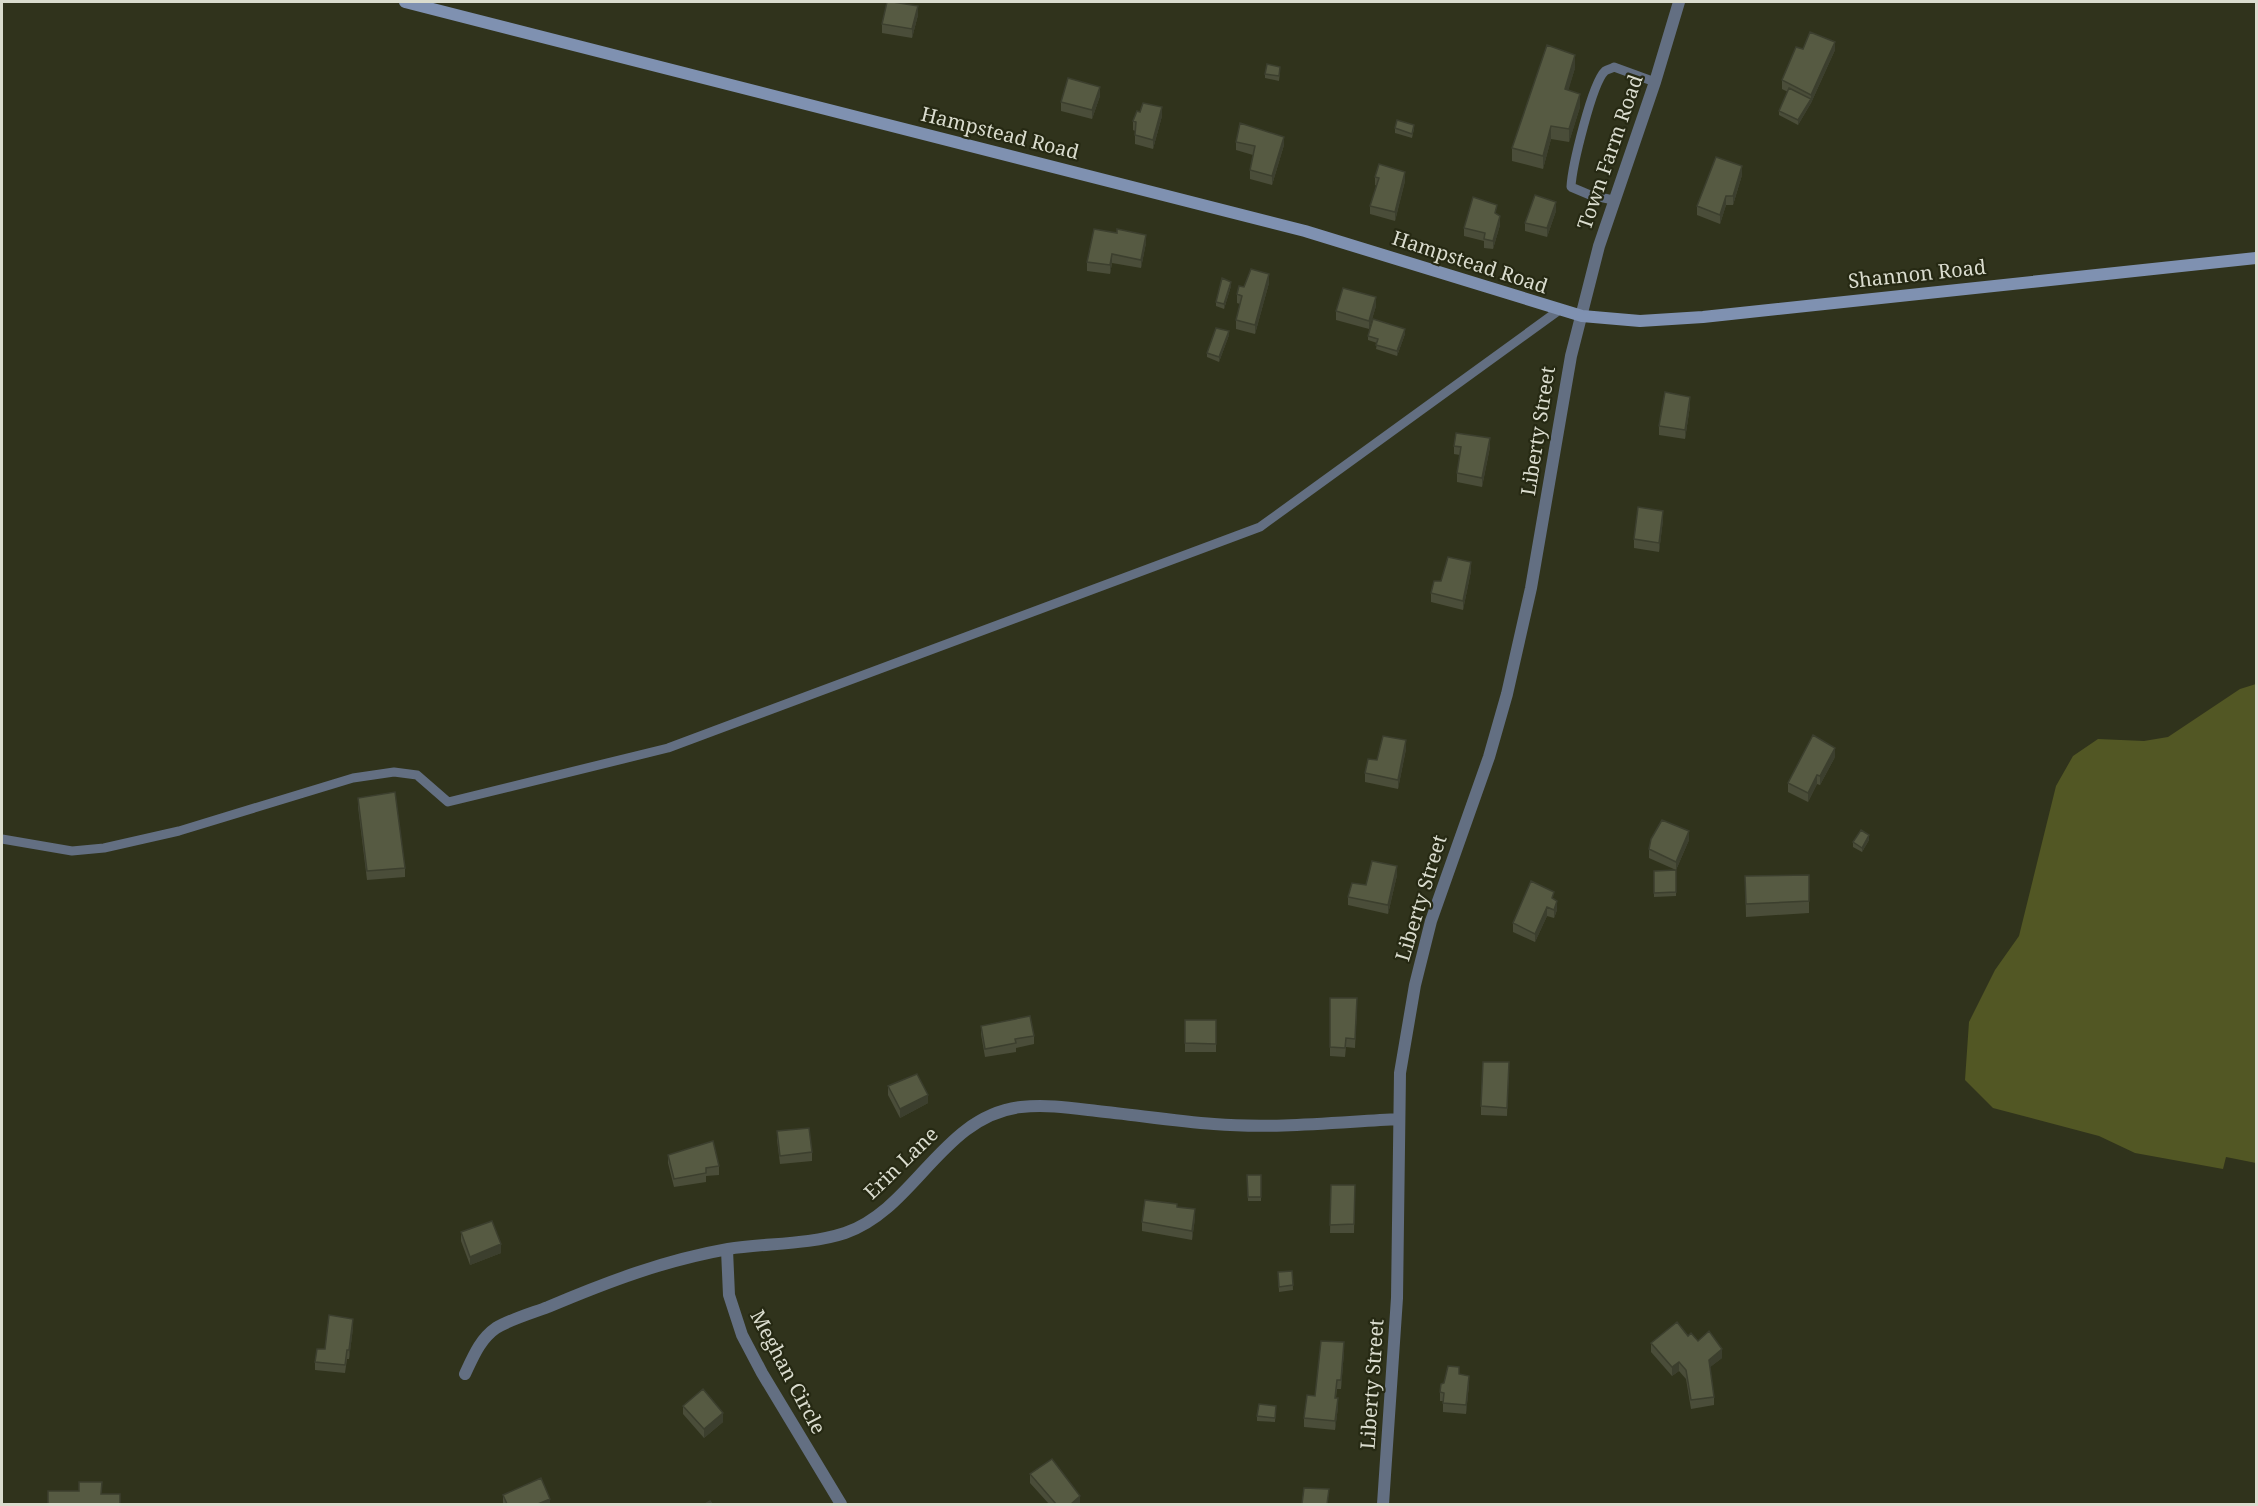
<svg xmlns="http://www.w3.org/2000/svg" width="2258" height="1506" font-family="'Noto Serif',serif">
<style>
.green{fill:#525724}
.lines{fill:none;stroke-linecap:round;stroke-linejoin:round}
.lane{stroke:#636f82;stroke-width:9}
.street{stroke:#636f82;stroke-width:12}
.secondary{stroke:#7f91b1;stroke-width:12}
.wall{fill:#4a4d39}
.shaded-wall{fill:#3c3f2e}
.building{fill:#565a42;stroke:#3c3f2e;stroke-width:1.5}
.labels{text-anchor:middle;stroke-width:4.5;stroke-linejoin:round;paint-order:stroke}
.street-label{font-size:20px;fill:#dadcce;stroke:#262913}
</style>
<rect width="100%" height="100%" fill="#30331c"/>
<!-- green -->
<path class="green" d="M2256,684V1163L2226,1157L2223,1169L2135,1153L2099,1136L1993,1108L1965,1080L1969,1022L1995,970L2019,936L2056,786L2073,756L2098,739L2144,741L2168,737L2240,689Z"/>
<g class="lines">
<!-- lane -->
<path class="lane" d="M1613,200L1590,195L1571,187C1572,167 1592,83 1605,71C1608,69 1611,69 1614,67L1655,82
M2,839L72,851L104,848L179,831L353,778L394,772L417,775L448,802L668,748L1260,527L1558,311"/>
<!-- street -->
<path class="street" d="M727,1250L729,1295L742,1335L762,1373L841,1504
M465,1374C473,1357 480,1339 496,1328C511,1319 532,1313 548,1307C607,1282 665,1260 728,1249C766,1243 808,1245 845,1233C915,1209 942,1116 1021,1107C1046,1104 1072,1108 1097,1111C1136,1115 1175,1121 1214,1124C1275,1129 1338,1122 1399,1119
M1383,1504L1397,1298L1400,1073L1415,985L1431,921L1489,757L1507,694L1531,588L1571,356L1599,246L1655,82L1679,2"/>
<!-- secondary -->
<path class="secondary" d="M405,2L1305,231L1582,316L1640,321L1703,317L2256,258"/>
</g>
<!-- wall -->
<path class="wall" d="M918,15L912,38L882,33V24Z
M1803,49L1835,50L1811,103L1798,125L1779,115V111L1788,92L1782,89V80Z
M1575,68L1568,90L1580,107L1569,142L1551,139L1543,169L1512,161V148Z
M1280,71L1279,81L1265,78V74Z
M1100,96L1092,119L1061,111V102Z
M1162,116L1153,149L1135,144V131L1133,130V121Z
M1395,128L1414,129L1412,138L1395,133Z
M1236,142L1284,145L1272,185L1250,179V170L1253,155L1236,150Z
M1742,175L1733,205H1726L1720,224L1697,215V206Z
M1375,177L1405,181L1395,221L1370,214V206L1377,186L1375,185Z
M1556,211L1547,237L1525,231V223Z
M1497,214L1500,225L1493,249L1484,248V241L1464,236V228Z
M1146,243L1141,268L1112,263L1110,274L1087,271V262Z
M1269,283L1255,334L1236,329V320L1240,304L1237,303V294L1244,287Z
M1231,286L1224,309L1216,306V302Z
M1376,306L1369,329L1336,320V311Z
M1405,334L1397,356L1376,349L1377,343L1368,340V336Z
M1229,335L1219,362L1207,357V353Z
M1690,406L1685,439L1659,435V426Z
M1454,446L1490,447L1482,487L1457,482V473L1460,455L1454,454Z
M1663,520L1659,552L1634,548V539Z
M1471,571L1463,610L1431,602V593L1441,581Z
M1406,749L1398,789L1365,782V773L1377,760Z
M1835,757L1820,785L1817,784L1808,802L1788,792V783Z
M358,798L405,868V877L367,880L358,807Z
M1689,840L1676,870V896L1654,897V871L1676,870L1649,858V849Z
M1869,840L1862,852L1853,847V842Z
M1397,875L1388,914L1348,905V897L1366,885Z
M1809,875V913L1746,917L1745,876Z
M1554,899L1557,910L1554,918L1547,916L1535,942L1513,932V923Z
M1330,998L1357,1006L1355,1048L1346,1047L1345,1057L1330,1056Z
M1185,1020H1216V1052H1185Z
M981,1026L1034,1036V1044L1016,1048V1052L985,1057L981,1034Z
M1509,1062L1507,1116L1481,1115V1106Z
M888,1086L928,1103L900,1118L888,1095Z
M777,1131L812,1152V1161L780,1164L777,1140Z
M668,1155L719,1166V1175L706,1176V1182L674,1187L668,1163Z
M1247,1175H1261V1201H1248Z
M1331,1185H1355L1354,1233H1330Z
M1177,1207L1195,1218L1192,1240L1142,1231V1222Z
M461,1232L501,1253L470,1265L461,1241Z
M1292,1271L1293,1290L1279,1292L1278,1272Z
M353,1328L349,1359H347L345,1373L315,1370V1362L325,1349Z
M1698,1341L1722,1358L1710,1367L1714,1397V1405L1691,1409L1686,1379L1679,1371L1672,1376L1651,1352V1343Z
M1344,1351L1341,1389H1337L1336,1398L1338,1407L1335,1430L1304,1427V1418L1315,1396Z
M1459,1374L1469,1384L1466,1414L1443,1412V1401H1440V1392L1444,1383Z
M683,1406L723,1422L704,1438L683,1414Z
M1276,1406L1275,1422L1257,1421V1416Z
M1030,1474L1080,1504H1049L1030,1483Z
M503,1495L550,1504H503Z"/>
<!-- shaded-wall -->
<path class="shaded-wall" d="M918,6V15L912,38V29Z
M1835,42V50L1811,103L1798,125V120L1811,99V95Z
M1575,55V68L1565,102V89Z
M1100,87V96L1092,119V110Z
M1580,94V107L1569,142V129Z
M1162,107V116L1153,149V140Z
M1551,126V139L1543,169V156Z
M1284,137V145L1272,185V176Z
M1742,166V175L1733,205V196Z
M1405,172V181L1395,221V212Z
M1726,196V205L1720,224V215Z
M1556,202V211L1547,237V228Z
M1500,216V225L1493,249V241Z
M1146,235V243L1141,268V260Z
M1112,254V263L1110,274V265Z
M1269,274V283L1255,334V325Z
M1231,282V286L1224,309V304Z
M1376,297V306L1369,329V321Z
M1405,329V334L1397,356V351Z
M1229,331V335L1219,362V357Z
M1690,397V406L1685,439V430Z
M1490,438V447L1482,487V478Z
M1663,511V520L1659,552V543Z
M1471,562V571L1463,610V601Z
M1406,740V749L1398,789V780Z
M1835,748V757L1820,785V776Z
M1817,775V784L1808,802V793Z
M1689,831V840L1676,870V862Z
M1869,835V840L1862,852V848Z
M1397,866V875L1388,914V905Z
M1557,901V910L1554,918V910Z
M1547,907V916L1535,942V934Z
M928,1095V1103L900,1118V1109Z
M1195,1209V1218L1192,1240V1231Z
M501,1244V1253L470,1265V1257Z
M353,1319V1328L349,1359V1350Z
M1344,1342V1351L1341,1389V1380Z
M1722,1349V1358L1709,1368V1360Z
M1679,1362V1371L1672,1376V1367Z
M1469,1376V1384L1466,1414V1405Z
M1338,1398V1407L1335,1430V1421Z
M723,1413V1422L704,1438V1429Z
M1080,1496V1504H1071Z
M550,1499V1504H538Z"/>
<!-- building -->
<path class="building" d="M887,2H893L918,6L912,29L882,24Z
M1810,32L1835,42L1811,95L1782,80L1796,47L1803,49Z
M1547,45L1575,55L1565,89L1580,94L1569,129L1551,126L1543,156L1512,148Z
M1267,64L1280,67L1279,76L1265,74Z
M1068,78L1100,87L1092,110L1061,102Z
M1789,88L1811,99L1798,120L1779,111Z
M1143,103L1162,107L1153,140L1135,135L1136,122L1133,121L1137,111L1140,112Z
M1397,120L1414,125L1412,134L1395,128Z
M1240,123L1284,137L1272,176L1250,170L1255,146L1236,142Z
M1716,157L1742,166L1733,196H1726L1720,215L1697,206Z
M1379,164L1405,172L1395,212L1370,206L1379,178L1375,177Z
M1535,195L1556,202L1547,228L1525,223Z
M1473,197L1497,205L1495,213L1500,216L1493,241L1484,239L1485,233L1464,228Z
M1094,229L1117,233V229L1146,235L1141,260L1112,254L1110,265L1087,262Z
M1251,269L1269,274L1255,325L1236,320L1242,296L1237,294L1239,286L1244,287Z
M1222,278L1231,282L1224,304L1216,302Z
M1343,288L1376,297L1369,321L1336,311Z
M1373,319L1405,329L1397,351L1376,345L1378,339L1368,336Z
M1216,328L1229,331L1219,357L1207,353Z
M1665,392L1690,397L1685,430L1659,426Z
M1456,433L1490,438L1482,478L1457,473L1461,447L1454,446Z
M1638,507L1663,511L1659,543L1634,539Z
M1448,557L1471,562L1463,601L1431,593L1434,581H1441Z
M1813,735L1835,748L1820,776L1817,775L1808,793L1788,783Z
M1383,736L1406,740L1398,780L1365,773L1368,759L1377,760Z
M395,792L405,868L367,871L358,798Z
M1662,820L1689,831L1676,862L1649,849L1651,839Z
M1861,830L1869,835L1862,848L1853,842Z
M1372,861L1397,866L1388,905L1348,897L1352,883L1366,885Z
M1676,870V892L1654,893V871Z
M1809,875V901L1746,904L1745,876Z
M1531,881L1554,892L1552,898L1557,901L1554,910L1547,907L1535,934L1513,923Z
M1330,998H1357L1355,1039L1346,1038L1345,1048L1330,1047Z
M1030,1016L1034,1036L1015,1039L1016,1043L985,1049L981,1026Z
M1185,1020H1216V1044L1185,1043Z
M1483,1062H1509L1507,1108L1481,1106Z
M917,1074L928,1095L900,1109L888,1086Z
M809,1128L812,1152L780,1156L777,1131Z
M713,1141L719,1166L706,1168V1173L674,1179L668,1155Z
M1247,1175H1261V1197H1248Z
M1331,1185H1355L1354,1224L1330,1225Z
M1145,1200L1177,1204V1207L1195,1209L1192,1231L1142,1222Z
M492,1221L501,1244L470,1257L461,1232Z
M1292,1271L1293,1285L1279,1287L1278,1272Z
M329,1315L353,1319L349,1350H347L345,1365L315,1362L317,1349H325Z
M1677,1322L1688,1336L1691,1333L1698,1341L1709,1331L1722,1349L1709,1360L1714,1397L1691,1400L1686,1370L1679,1362L1672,1367L1651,1343Z
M1321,1341L1344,1342L1341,1380H1337L1335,1398H1338L1335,1421L1304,1418L1307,1395L1315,1396Z
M1448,1366L1459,1367V1374L1469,1376L1466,1405L1443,1403L1444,1393L1440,1392L1441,1384L1444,1383Z
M703,1389L723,1413L704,1429L683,1406Z
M1259,1404L1276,1406L1275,1418L1257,1416Z
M1052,1459L1080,1496L1071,1504H1056L1030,1474Z
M541,1478L550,1499L538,1504H507L503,1495Z
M79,1482H102L101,1494H120V1504H48V1491H79Z
M1304,1488L1329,1489L1327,1504H1302Z
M710,1501L712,1504H705Z"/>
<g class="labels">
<!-- street labels -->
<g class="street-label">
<text transform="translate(1000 133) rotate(14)" y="7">Hampstead Road</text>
<text transform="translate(1610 152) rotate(-71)" y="7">Town Farm Road</text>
<text transform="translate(1470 262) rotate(18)" y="7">Hampstead Road</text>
<text transform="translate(1917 274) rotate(-6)" y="7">Shannon Road</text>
<text transform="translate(1538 431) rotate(-81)" y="7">Liberty Street</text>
<text transform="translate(1421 898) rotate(-73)" y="7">Liberty Street</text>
<text transform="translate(901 1163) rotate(-44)" y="7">Erin Lane</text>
<text transform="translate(788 1372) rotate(62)" y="7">Meghan Circle</text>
<text transform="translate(1372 1384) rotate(-86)" y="7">Liberty Street</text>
</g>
</g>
<!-- border -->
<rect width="2258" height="1506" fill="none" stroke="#dadcce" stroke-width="6"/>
</svg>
